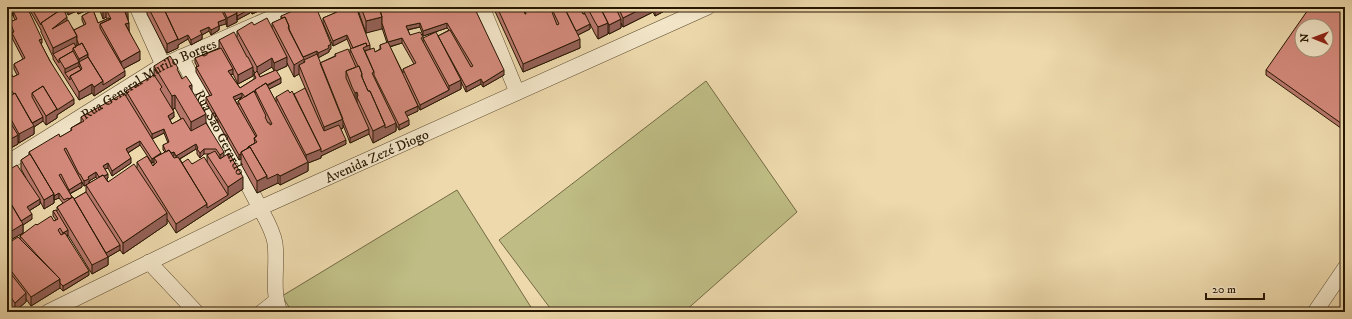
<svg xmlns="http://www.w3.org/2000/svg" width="1352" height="319" font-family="'IM FELL DW Pica',serif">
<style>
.green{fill:#bfbd85;stroke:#746a44}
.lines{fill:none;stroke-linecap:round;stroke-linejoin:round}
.street-casing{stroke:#59482c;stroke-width:16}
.street{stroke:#f3e6c9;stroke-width:15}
.wall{fill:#b6776b;stroke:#281702;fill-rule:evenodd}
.shaded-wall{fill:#946157;stroke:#281702}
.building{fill:#d48a7c;stroke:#281702;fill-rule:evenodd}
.labels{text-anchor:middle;stroke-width:3;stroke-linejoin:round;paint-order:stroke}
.street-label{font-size:14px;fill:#281702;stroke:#f3e6c9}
</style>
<rect width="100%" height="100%" fill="#edd9ac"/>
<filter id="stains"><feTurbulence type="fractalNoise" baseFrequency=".005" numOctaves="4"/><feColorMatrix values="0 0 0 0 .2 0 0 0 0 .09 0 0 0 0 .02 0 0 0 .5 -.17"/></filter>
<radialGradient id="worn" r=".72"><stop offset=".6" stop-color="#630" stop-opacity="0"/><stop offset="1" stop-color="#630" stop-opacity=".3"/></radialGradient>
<!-- green -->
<path class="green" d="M706,81L797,212L684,312H553L499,240Z
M457,190L534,312H292L282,296Z"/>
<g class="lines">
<!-- street casing -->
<g class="street-casing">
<g id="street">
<path d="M137,7L163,65"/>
<path d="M482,7L517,92"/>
<path id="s1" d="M181,57L260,208C266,219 273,231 275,243C278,266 271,290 280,312"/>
<path id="s2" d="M7,163L163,65L296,7"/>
<path d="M149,262L196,312"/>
<path id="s3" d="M48,312L260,208L708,7"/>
<path d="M262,312L276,301"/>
<path d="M1315,312L1345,268"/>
</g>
</g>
<!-- street -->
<use href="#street" class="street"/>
</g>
<!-- wall -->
<path class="wall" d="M9,7H27L42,43L41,44L50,61L74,104L57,115V118L46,125L43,121L34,127V134L19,143L18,141V144L7,150V99L12,96L11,95L7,97V75L13,77L17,75L14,69V64L23,59L12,38V33H13L11,30V36L10,22L15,20Z
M28,7H49L59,11L60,10L59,7H127L129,31L140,60L123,69L125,76L94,96L92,93L79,100L53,59V57L41,32V30ZM90,8L91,11L82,16V20L84,25L74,30L67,21L65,12L66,11L68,15L77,10L78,14L90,9ZM99,8L103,19L106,17L107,19L98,23L93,10Z
M147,7H265V8L252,14L250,10V13L237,20V22L227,27L226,23L219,26V30L211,35L209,31L202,35V39L191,45L188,39L178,45V48L167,53L147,14Z
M333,7H356L370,49L375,52L380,49V45L387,43L382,28L366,33L357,7H453L454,8V7H474L504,75L483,87L481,84L466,92L461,82V89L420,110L408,85L418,111L407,116L409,125L399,130L396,124V131L373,143L369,134L350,143L343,125V128L341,129L346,144L321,156V158L308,163V171L280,185L278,183L257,193L241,164V159L239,160L206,102V97L210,96L196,72V67L197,66L195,63V58L219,48V40L237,37V31L254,25L272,29V23L281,19V16L331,49L329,50V52L318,58L320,63L335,56V54L350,53V49H351L347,39L333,46L323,23V18L335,13ZM420,27L423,36L447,28L449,30L438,36L423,38V43V42L410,35L408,30ZM402,43L414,64L403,69V73L390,47ZM287,63L294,77L299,74L309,97L290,93L276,97V102L269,89L281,83L276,71L287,66ZM272,67L274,71L260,77L259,74ZM253,70L255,73L254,74V79L240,88L231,75L233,74L238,84L253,76ZM242,97L238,101V105L235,100Z
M493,7H579L583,14H585L581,7H672L655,16L653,12L623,27L621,23V28L609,34L608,32V34L598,39L595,34L590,24V29L578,35L580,48L523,72Z
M1345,7V131L1266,75V70Z
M154,66L178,71L182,79L192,91L206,123L224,156L243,189L176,233L167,219V224L123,254L120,250L108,257V265L92,274L68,235L67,236L89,275L63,291L60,288L31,306L26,299V302L15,311L7,301V171L26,178L21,169V160L29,155V152L60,137L71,131V128L81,122V117L126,96V91L154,75ZM175,108L181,119L172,124L170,120L174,117L173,110ZM164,133L168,143L163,145V150L165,152L161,155L152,139ZM140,145L152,163L154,162V164L153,166L137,162V168L108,182L107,179L108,178L105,169L108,168L112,176L131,163L128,153ZM196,149L197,151V154L200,158L204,154H210L207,155V163L192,164L182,163L180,159ZM96,177L97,179L89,183V181ZM80,179L84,186L86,185V192L74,199L70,194L82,187ZM59,198L63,203L57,207V211H53V216L56,220L37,225L20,236V239L8,243L7,242L23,233V225L32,219L29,211L40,204V201L44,209L54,203V200Z"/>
<!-- shaded-wall -->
<path class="shaded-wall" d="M13,7H25L13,11V16Z
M66,7V11L62,13V8Z
M74,7H77V11L68,15V10Z
M78,7H90V9L78,14Z
M91,7H99V8L91,11Z
M257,7H265V8L252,14V10Z
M639,7H653V12L623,27V18L637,11V8Z
M655,7H672L655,16Z
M106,9V17L103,19V10Z
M250,9V13L237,20V16Z
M128,11V20L125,12Z
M237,13V22L227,27V18Z
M67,17V25L52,29Z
M382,17V29L366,33V21Z
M226,19V24L219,26V30L211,35V30L218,22Z
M621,19V28L609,34V25Z
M129,23V31L125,24Z
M420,23V27L406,30V26Z
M447,23V28L423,36V31Z
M608,23V34L598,39V27Z
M590,24V29L574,37V32Z
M11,27V36L7,38V29Z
M209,27V31L202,35V39L191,45V40L200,31Z
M188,35V39L178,45V48L167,53V44Z
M347,35V39L333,46V41Z
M77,36V45L55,56L53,54V48Z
M402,38V43L388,47V42Z
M42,39V43L39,45V40Z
M580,39V48L523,72V64Z
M331,44V49L329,50V52L318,58V53L328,46Z
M370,45V50L355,51L367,46Z
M140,51V60L121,70V62Z
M317,51V55L304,61V71L299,65V74L294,77V65L301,58Z
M88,54V66L79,62V71L65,73V69L79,62V59Z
M287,57V66L274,72V63Z
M272,58V67L257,76V67Z
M253,67V76L238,84V75Z
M233,69V74L228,75V71Z
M504,70V75L483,87V83Z
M125,71V76L94,96V87L103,81Z
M281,78V83L267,90L265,87Z
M481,79V84L466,92V87Z
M461,80V89L420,110V105L449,90V86Z
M92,84V93L79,100V92Z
M192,85V98L189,86Z
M11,90V95L7,97V92Z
M357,92V104H355V93Z
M242,93V97L233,101V97Z
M175,95V108L172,110V96Z
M74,99V104L57,115V118L46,125V116Z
M418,106V111L405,117V112Z
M174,112V117L168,121V116Z
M206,114V127L191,136V122Z
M43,117V121L34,127V134L19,143V134L31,124Z
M343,119V128L324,136V127Z
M409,120V125L399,130V125Z
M396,123V131L373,143V131L385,125Z
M164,129V133L152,139V134Z
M369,129V134L350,143V138Z
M18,135V144L7,150V141Z
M346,140V144L321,156V158L308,163V171L280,185V176L306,163V155L321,149Z
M140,141V145L126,154V149Z
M196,144V149L176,161V156Z
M204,149V154L200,158V153Z
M174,152V156L168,159V155Z
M224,152V157L220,159V155Z
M161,153V158H154V162L152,163V159Z
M241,154V159L239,160V155Z
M131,158V163L112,176V171Z
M108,163V168L103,170V166Z
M96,172V177L89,181V184L84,186V181L88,177Z
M108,174V178L100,184V179Z
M278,174V183L257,193V181L267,176Z
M243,177V189L176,233V224L207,204L228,195V187Z
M82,182V187L69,194V190Z
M59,193V198L54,200V196Z
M54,194V203L44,209V200Z
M40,199V204L27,212V207Z
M167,213V224L123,254V243Z
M32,214V219L23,225V233L7,242V234L21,221Z
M68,230V235L63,238V233Z
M120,245V250L108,257V265L92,274V265L104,254Z
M89,271V275L63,291V286Z
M60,279V288L31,306V297Z
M26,293V302L15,311V303Z"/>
<!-- building -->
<path class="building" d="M22,7H27L42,39L39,40L50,61L74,99L57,110V109L43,86L32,93V97L43,117L32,123L15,93L14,94L11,90L7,92V75L11,73L13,77L19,74L14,64L25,58L12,33L14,32L10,22L17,19L13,11Z
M31,7H47L48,8L49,7H57L59,11L41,23V25Z
M66,7H74L68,10Z
M102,7H127L128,11L125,12L129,23L125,24L140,51L121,62L100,24L111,19L106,9L103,10Z
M148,7H163L178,39L167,44Z
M163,7H220L226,19L218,22L219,26L211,30L209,27L200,31L202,34L191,40L188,35L178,40V39Z
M222,7H234L237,13L227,18Z
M234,7H249L250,9L237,16V13Z
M250,7H257L252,10Z
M302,7H316L331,44L328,46L329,48L318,53L317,51L303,57L289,30V26L285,17L282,18L281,16Z
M335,7H356L370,45L367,46L366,43L353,48L347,35L333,41L323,18L337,12Z
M361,7H379L382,17L366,21Z
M379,7H453L454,10H456L455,7H474L504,70L483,83L481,79L466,87L438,36L450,30L471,67L473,66L447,23L423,31L420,23L406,26L410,35L420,32L423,37L421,38L449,90L420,105L403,69L416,63L402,38L388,42L382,23V17Z
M497,7H523L525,14H526L524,7H539L541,11L542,10L541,7H550L557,25L559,24L551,7H564L580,39L523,64Z
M564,7H579L583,14H585L590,24L576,31Z
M587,7H600L608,23L598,27L595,22Z
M600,7H615L621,19L609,25Z
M618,7H635L637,11L623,18Z
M1310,7H1345V126L1266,70ZM1302,26H1326V50H1302Z
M63,8L67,17L52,29L68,20L77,36L53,48L41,23Z
M93,10L98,23L109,18L110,19L100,24V28L125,71L103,85V81L88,57V54L82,43L79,45L77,40V36L74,30L86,24L82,16Z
M285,17L289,26L288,27L304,59L294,65L272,23Z
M7,18L11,27L7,29Z
M267,18L287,57L274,63L272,58L257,67L237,31L252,22L254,25Z
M234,32L247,57H248L253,67L238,75L219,40Z
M436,32L461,80L449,86L423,38Z
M388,42L418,106L405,112L409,120L399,125L374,75V72L365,51L374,48L375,52L381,49L380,45Z
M74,43L76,47L73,48V51L59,59V63L53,54Z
M82,43L88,54L79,59L73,48Z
M366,43L367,46L363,48L374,72L372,73L396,123L385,128V125L370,91H368L362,77V74L359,66H358L350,49Z
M221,48L233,69L228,71L240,88L256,78L254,74L257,71L260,77L276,70L281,78L267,85L266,83L255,90V93L254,91L245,97L242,93L233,97L256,137L254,138L255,143L248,147V148L241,152V154L239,155L206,97L212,95L196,67L199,66L195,58Z
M348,49L356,67L346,71V78L369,129L350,138L320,63L336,56L335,54Z
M73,51L79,62L65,69L59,59Z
M317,54L343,119L324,127L299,65L305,62L304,60Z
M170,56L178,68L177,69L182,79L186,76L192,85L189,86L206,114L191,122L175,95L172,96L154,66Z
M88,57L103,81L94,87L92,84L79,92L70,76L82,69L79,62Z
M79,66L81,70L70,76V80L65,73Z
M359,66L362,74L361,75L368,91H370L385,125L373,131L357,97L358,96L357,92L355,93L352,87L346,71Z
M154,75L162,87L160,89L174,112L168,116L172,124L183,118L191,131L206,123L224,152L220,155L216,149H204L200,153L197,149L198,148L196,144L176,156L174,152L171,153L169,150L166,152L163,145L169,142L164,129L152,134L126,91Z
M266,83L308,162L280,176L278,174L267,179V176L250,147L248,148V147L257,142L254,138L257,136L238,101L254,91L266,116L265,117L268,123H270V125L272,124L255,90Z
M43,86L57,109L46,116L32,93Z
M305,88L324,131L339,125L346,140L321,152V149L294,94Z
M288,90L290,93L292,91L321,149L306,155L276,97Z
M15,93L34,126L19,134L7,112V99Z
M124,93L161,153L152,159L140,141L126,149L131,158L112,171L108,163L103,166L108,174L104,176L103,175L99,177L96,172L88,177L89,179L84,181L80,174H79L66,148L64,149L82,182L69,190L61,174L59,175L72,197L69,199L68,198L64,200L59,193L54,196V194L29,152L59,134L60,137L72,130L71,128L84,121L81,117Z
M7,117L18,135L7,141Z
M250,147L267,176L257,181L241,152Z
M169,150L174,158L178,157L207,204L176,224L137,162L147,156L153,166L157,162L154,158Z
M215,151L220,159L229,153L243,177L228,187L207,155Z
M30,154L54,194L44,200L21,160Z
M204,157L228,195L207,208V204L182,163L188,159L192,164Z
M134,164L167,213L123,243L86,185L103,175L108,182Z
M17,165L40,199L27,207L32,214L21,221L7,197V171Z
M86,192L120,245L106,253L74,199Z
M7,197L23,224L7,234Z
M73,197L108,257L92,265L57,207Z
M56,210L68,230L63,233L60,228L58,230L61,235L65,233L89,271L63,286L60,283V279L38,256L20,236L36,224L37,225L51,216L54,221L58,219L53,211Z
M18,237L60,279L31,297L12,272L11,274L26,293L15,303L7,292V244Z"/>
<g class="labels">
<!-- street labels -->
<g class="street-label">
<text dy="5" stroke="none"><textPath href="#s2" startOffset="165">Rua General Murilo Borges</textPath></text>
<text dy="5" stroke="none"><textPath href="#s1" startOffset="85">Rua São Gerardo</textPath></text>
<text dy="5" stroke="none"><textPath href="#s3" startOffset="364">Avenida Zezé Diogo</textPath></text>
</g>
</g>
<!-- margin -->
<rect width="1352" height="319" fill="none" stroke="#edd9ac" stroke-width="24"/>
<rect x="8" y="8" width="1336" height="303" fill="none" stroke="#281702" stroke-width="2"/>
<rect x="12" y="12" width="1328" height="295" fill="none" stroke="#281702"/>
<!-- north arrow -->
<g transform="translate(1314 38) rotate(271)"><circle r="19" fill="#f3e6c9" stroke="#a29379"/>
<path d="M0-3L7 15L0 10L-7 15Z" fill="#8f2418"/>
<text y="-6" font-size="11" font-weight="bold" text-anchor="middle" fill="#281702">N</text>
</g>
<!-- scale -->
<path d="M1206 293v6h58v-6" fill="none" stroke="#281702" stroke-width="2"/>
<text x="1212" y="293" font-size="12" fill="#281702" stroke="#f3e6c9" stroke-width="3" paint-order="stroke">20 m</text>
<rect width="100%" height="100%" filter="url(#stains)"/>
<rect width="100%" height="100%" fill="url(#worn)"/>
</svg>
